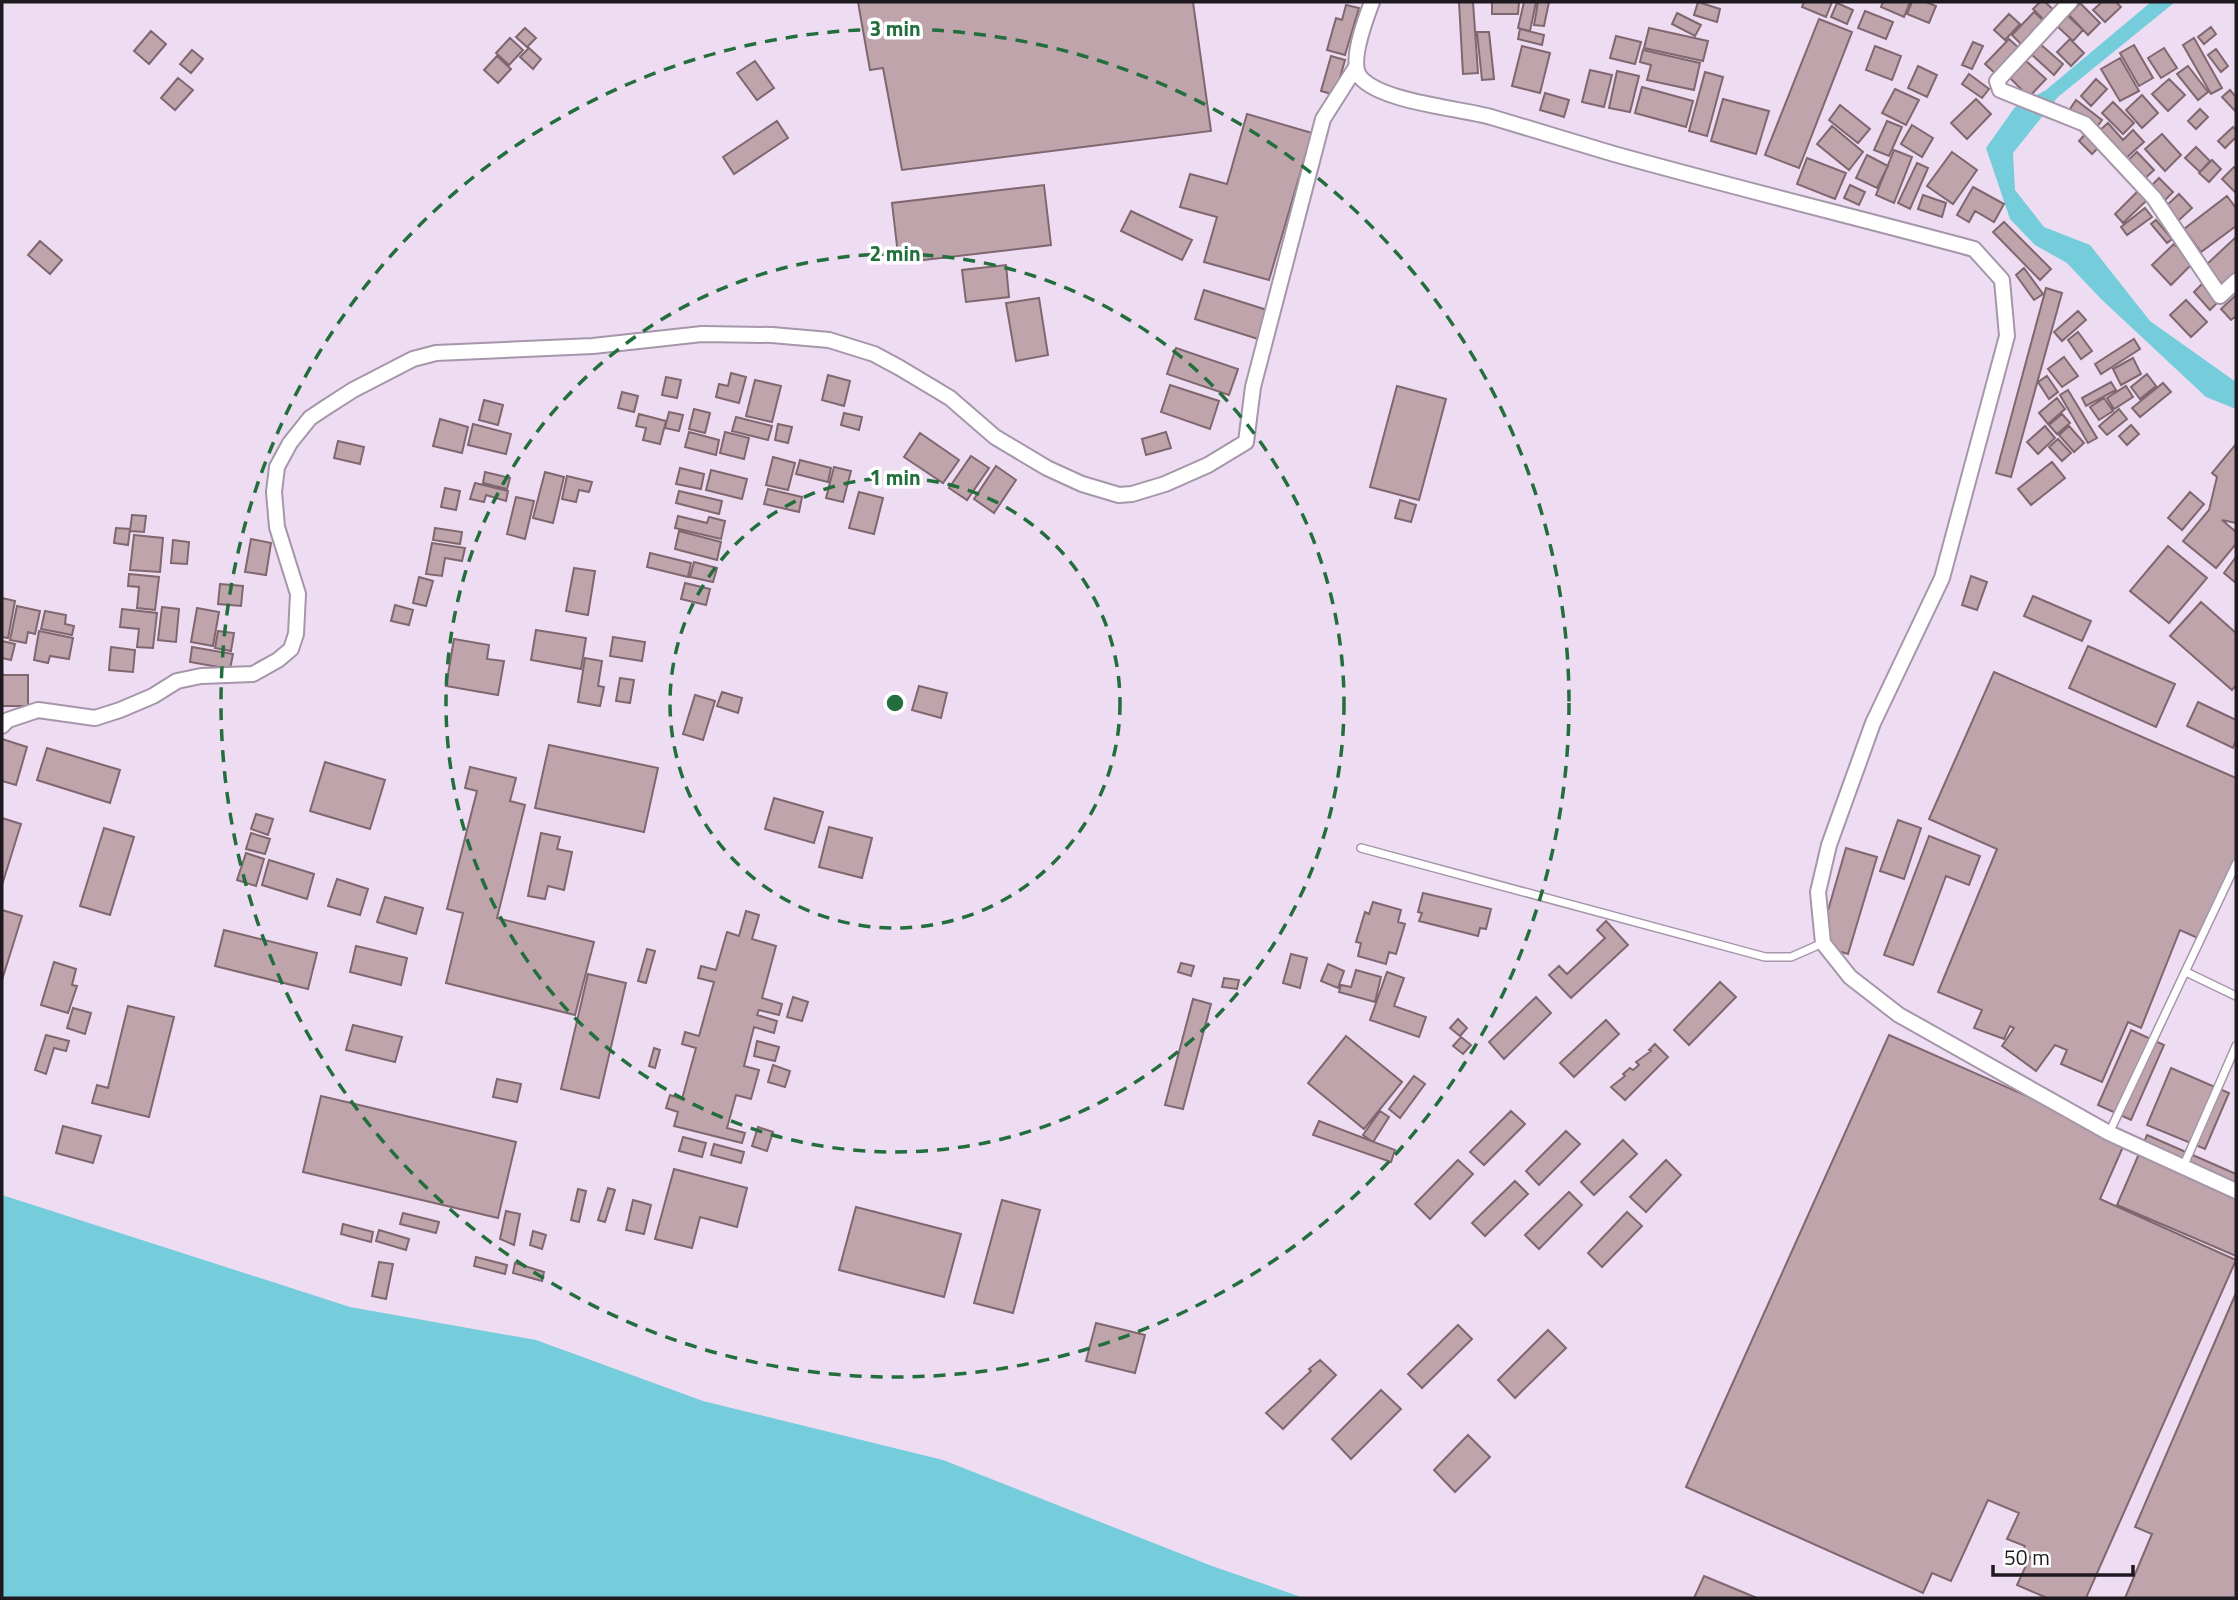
<svg xmlns="http://www.w3.org/2000/svg" width="2238" height="1600" font-family="'Titillium Web',sans-serif">
<style>
.water{fill:#75ccda}
.building{fill:#bfa4ac;stroke:#80676f;stroke-width:2}
.lines{fill:none;stroke-linecap:round;stroke-linejoin:round}
.service-casing{stroke:#a696a9;stroke-width:10}
.minor-casing{stroke:#a696a9;stroke-width:18}
.service{stroke:#fff;stroke-width:7}
.minor{stroke:#fff;stroke-width:14}
.ring{fill:none;stroke:#236e3d;stroke-width:3.5;stroke-dasharray:12 9}
.centre{fill:#236e3d;stroke:#fff;stroke-width:3.5}
.ring-label{font-size:21px;text-anchor:middle;font-weight:bold;fill:#236e3d;stroke:#fff;stroke-width:7;stroke-linejoin:round;paint-order:stroke}
</style>
<rect width="100%" height="100%" fill="#eeddf2"/>
<!-- water -->
<path class="water" d="M2151,2H2175L2058,97L2013,153L2015,190L2044,227L2090,245L2150,321L2236,382V409L2206,397L2100,298L2067,263L2035,245L2010,219L1986,148L2015,107L2046,90Z
M2,1195L350,1307L536,1340L703,1401L943,1460L1212,1566L1304,1598H2Z"/>
<!-- building -->
<path class="building" d="M858,2H1193L1211,131L902,170L883,68L870,70Z
M1459,2H1473L1478,73L1463,74Z
M1492,2H1519L1518,14H1492Z
M1524,2H1536L1530,31L1518,28Z
M1538,2H1549L1544,26L1534,25Z
M1698,2L1720,9L1717,22L1694,15Z
M1804,2H1832L1826,17L1802,7Z
M1883,2H1910L1904,17L1881,7Z
M1912,2H1926L1936,6L1929,23L1907,14Z
M2040,2H2045L2057,13L2047,23L2033,9Z
M2102,2H2116L2121,7L2105,22L2093,10Z
M1837,3L1853,10L1847,24L1831,17Z
M2080,3L2100,23L2088,35L2069,15Z
M1346,5L1359,8L1345,55L1327,50L1336,18L1342,20Z
M1865,11L1893,22L1886,39L1858,28Z
M2034,12L2047,24L2024,47L2012,35Z
M1677,13L1701,25L1695,36L1672,24Z
M2009,14L2020,24L2005,40L1994,30Z
M2067,15L2083,30L2073,41L2057,26Z
M1819,19L1852,32L1799,168L1765,155Z
M2211,27L2216,34L2204,44L2198,37Z
M525,28L536,38L527,47L516,37Z
M1649,28L1708,41L1703,61L1644,48Z
M1520,29L1544,35L1542,45L1518,39Z
M151,31L166,44L149,64L134,51Z
M1477,32H1489L1494,79L1482,80Z
M1616,36L1641,42L1635,64L1610,58Z
M510,38L523,50L509,65L496,53Z
M2194,38L2222,88L2211,94L2183,45Z
M2009,39L2022,51L1998,76L1985,64Z
M2070,39L2084,53L2071,66L2057,52Z
M1973,42L1983,46L1972,69L1962,65Z
M2039,43L2063,64L2054,75L2030,53Z
M2134,45L2153,78L2139,86L2120,53Z
M1522,46L1550,53L1540,93L1512,86Z
M1875,46L1901,56L1892,80L1866,70Z
M529,48L541,59L533,69L520,57Z
M2164,48L2177,68L2161,78L2148,58Z
M2216,49L2228,66L2221,72L2208,55Z
M192,50L203,59L191,73L180,64Z
M1643,50L1700,63L1694,90L1647,80L1651,65L1640,62Z
M497,56L511,69L498,83L484,70Z
M1331,56L1345,60L1335,95L1321,91Z
M2120,58L2139,91L2120,101L2101,69Z
M755,61L774,88L757,100L737,73Z
M2026,61L2046,79L2029,97L2010,78Z
M1918,66L1937,75L1927,97L1908,88Z
M2188,66L2208,92L2198,100L2177,74Z
M1590,70L1612,75L1604,107L1582,102Z
M1617,71L1639,76L1630,112L1609,108Z
M1705,72L1723,77L1707,136L1689,131Z
M1969,74L1989,89L1982,98L1962,84Z
M178,78L193,90L175,110L161,98Z
M2096,79L2107,89L2091,106L2081,96Z
M2169,79L2185,95L2168,111L2152,94Z
M1642,87L1693,101L1686,127L1635,113Z
M1895,89L1919,100L1906,125L1882,113Z
M2230,90L2236,97V112L2222,97Z
M1545,93L1569,100L1564,117L1540,110Z
M2142,95L2158,113L2142,128L2126,110Z
M1723,99L1769,111L1756,154L1711,141Z
M1976,99L1991,114L1967,139L1951,123Z
M2076,100L2102,120L2096,128L2070,109Z
M2113,102L2134,123L2123,134L2102,113Z
M1840,105L1870,129L1858,143L1829,120Z
M2200,109L2208,117L2196,129L2188,121Z
M1247,114L1312,133L1269,280L1204,262L1217,217L1180,207L1190,174L1227,184Z
M777,121L788,138L734,174L723,157Z
M1887,121L1902,127L1889,156L1874,150Z
M2108,123L2123,140L2133,130L2144,142L2125,159L2099,131Z
M1912,125L1933,138L1922,157L1901,144Z
M1832,126L1863,152L1849,170L1817,144Z
M2233,127L2236,130V137L2225,148L2218,141Z
M2087,132L2100,146L2092,154L2079,141Z
M2162,134L2181,155L2165,171L2145,149Z
M2196,147L2210,161L2200,172L2185,158Z
M1894,150L1912,157L1894,203L1876,195Z
M1952,152L1977,170L1953,204L1927,186Z
M2137,152L2154,170L2141,182L2124,164Z
M1867,155L1888,166L1877,188L1856,178Z
M1807,158L1846,173L1835,199L1797,184Z
M2212,160L2221,169L2209,182L2199,173Z
M1917,163L1928,168L1910,209L1898,203Z
M2234,167L2236,169V193L2222,179Z
M2159,178L2173,192L2164,201L2150,187Z
M1044,185L1051,245L899,263L892,203Z
M1850,185L1865,192L1859,205L1844,198Z
M1973,187L2004,204L1994,222L1975,211L1969,222L1957,215Z
M2138,191L2147,200L2123,223L2115,214Z
M2179,194L2192,208L2178,221L2165,207Z
M1923,195L1946,203L1942,217L1918,209Z
M2227,196L2236,208V226L2201,252L2184,229Z
M2145,208L2152,217L2127,235L2121,227Z
M1131,211L1192,240L1182,260L1121,231Z
M2156,220L2172,239L2167,243L2151,224Z
M2004,222L2051,269L2040,280L1993,232Z
M2236,237V277L2225,287L2205,266Z
M40,241L62,260L50,274L28,255Z
M2174,244L2193,263L2171,285L2152,265Z
M1006,265L1009,297L966,302L962,270Z
M2024,268L2043,294L2034,300L2016,275Z
M2202,284L2218,302L2210,310L2194,292Z
M2046,288L2062,293L2011,477L1996,473Z
M1204,290L1267,310L1258,339L1195,319Z
M2236,295V316L2231,320L2221,309Z
M1039,298L1048,355L1016,361L1006,303Z
M2186,300L2207,322L2191,337L2170,315Z
M2078,311L2086,320L2062,341L2054,332Z
M2078,332L2092,351L2081,359L2068,340Z
M2134,339L2140,349L2101,374L2095,364Z
M1176,348L1238,369L1229,395L1167,374Z
M2064,357L2078,376L2062,387L2048,369Z
M2133,358L2141,374L2121,385L2113,369Z
M731,373L746,377L739,403L716,397L719,384L728,386Z
M2147,374L2156,386L2140,399L2131,387Z
M828,375L850,381L844,406L822,400Z
M2047,376L2058,392L2049,399L2038,382Z
M666,377L681,380L677,398L662,395Z
M755,380L781,386L772,422L746,416Z
M2111,382L2116,390L2086,406L2082,398Z
M2163,383L2171,392L2140,417L2132,408Z
M1170,385L1219,401L1210,429L1161,412Z
M1397,386L1446,399L1419,500L1370,487Z
M2126,386L2133,397L2114,409L2107,398Z
M2068,390L2097,438L2088,443L2060,395Z
M622,392L638,396L634,412L618,408Z
M2057,398L2065,409L2048,424L2039,413Z
M2104,398L2113,411L2099,420L2090,407Z
M484,400L503,405L498,425L479,420Z
M694,409L710,413L705,433L689,429Z
M2119,409L2127,419L2107,435L2099,426Z
M669,412L683,415L679,431L665,428Z
M844,413L862,417L859,430L841,425Z
M639,414L666,421L660,444L643,440L646,428L636,426Z
M2062,414L2070,423L2057,434L2049,425Z
M736,417L772,426L768,440L732,431Z
M440,419L468,427L462,453L433,446Z
M473,424L511,434L506,454L468,445Z
M778,424L792,427L788,443L775,440Z
M2131,425L2139,434L2127,445L2119,436Z
M2045,426L2055,438L2038,454L2027,442Z
M2069,426L2084,443L2074,452L2059,435Z
M689,432L719,440L716,455L685,447Z
M725,432L749,438L744,459L720,453Z
M1166,432L1171,448L1146,455L1142,439Z
M920,433L959,460L943,483L904,457Z
M2058,439L2071,453L2062,461L2049,447Z
M338,441L364,447L360,464L334,458Z
M2236,444V523L2222,520L2236,532V544L2216,568L2183,541L2209,510L2217,477L2212,473Z
M971,456L989,468L967,500L949,488Z
M773,457L795,463L788,490L766,485Z
M800,460L831,468L828,482L796,474Z
M2052,462L2065,478L2031,505L2018,489Z
M996,466L1016,480L994,513L974,499Z
M834,467L851,471L843,502L826,498Z
M680,468L704,474L701,489L676,484Z
M711,470L747,479L742,499L706,490Z
M485,472L510,478L507,489L483,483Z
M545,472L564,477L553,523L533,518Z
M567,476L592,482L589,492L579,490L576,502L562,499Z
M475,483L508,491L506,501L486,495L484,502L470,499Z
M445,488L460,491L456,510L441,507Z
M768,489L802,497L799,512L764,504Z
M679,491L722,501L719,514L676,503Z
M859,492L883,498L874,534L849,528Z
M2190,492L2204,504L2182,530L2168,518Z
M516,497L534,501L525,539L507,534Z
M1400,500L1416,505L1411,522L1395,518Z
M132,515L146,516L144,532L130,531Z
M678,516L707,523L709,517L725,521L721,539L675,528Z
M116,528L130,529L128,545L114,543Z
M435,528L462,532L460,544L433,540Z
M679,531L721,542L717,560L675,549Z
M134,535L163,538L160,572L130,570Z
M251,539L271,543L266,575L245,572Z
M173,540L189,542L187,564L171,563Z
M432,543L465,548L462,561L445,558L442,576L426,574Z
M2168,546L2207,578L2169,623L2130,591Z
M650,553L691,563L688,577L647,567Z
M2236,557V583L2224,573Z
M694,562L717,568L713,582L690,577Z
M574,568L595,571L588,615L566,611Z
M129,574L159,577L155,610L137,608L139,587L128,586Z
M1971,576L1987,582L1977,610L1962,605Z
M419,577L433,581L426,606L413,603Z
M685,583L710,589L706,605L681,599Z
M220,584L243,586L241,606L218,604Z
M2033,596L2091,621L2082,641L2024,616Z
M2,598L15,601L8,638L2,637Z
M2201,602L2236,633V685L2232,690L2170,636Z
M395,605L413,610L409,625L391,621Z
M17,606L40,611L35,634L28,632L26,643L10,640Z
M162,607L179,609L176,642L158,640Z
M197,608L219,612L213,646L191,642Z
M122,609L157,613L153,648L137,647L139,629L120,627Z
M45,611L66,615L65,624L74,626L72,635L41,629Z
M536,630L586,638L581,669L531,660Z
M39,631L73,638L69,659L50,656L48,663L34,660Z
M218,631L234,633L231,651L215,648Z
M613,637L645,642L642,661L610,656Z
M454,639L489,645L487,659L504,661L498,695L446,686Z
M2,641L15,644L11,660L2,658Z
M2088,646L2175,684L2156,727L2069,688Z
M111,647L135,650L133,672L109,670Z
M192,647L233,654L230,669L190,662Z
M585,658L602,661L598,686L604,687L600,706L578,702Z
M1994,672L2236,778V862L2202,940L2180,930L2141,1028L2128,1022L2102,1082L2061,1064L2067,1050L2055,1045L2036,1071L2002,1046L2014,1028L2010,1026L2004,1039L1974,1028L1982,1010L1938,992L1997,849L1929,819Z
M2,675H28V706H2Z
M620,678L634,680L630,703L616,701Z
M919,686L947,693L941,718L912,710Z
M722,692L742,698L738,713L717,706Z
M695,695L715,701L703,740L683,734Z
M2198,702L2236,720V740L2233,748L2187,726Z
M2,739L27,747L16,785L2,781Z
M549,745L658,768L644,832L535,808Z
M47,748L120,770L110,803L37,780Z
M325,762L385,780L370,829L310,811Z
M470,767L516,778L510,801L525,805L497,918L594,942L575,1015L446,983L463,913L447,909L477,791L465,788Z
M774,798L823,812L814,843L765,829Z
M256,814L273,819L268,835L251,829Z
M2,818L21,824L2,885Z
M1898,820L1921,828L1904,879L1880,871Z
M829,827L872,838L862,878L819,867Z
M104,828L134,837L110,915L80,906Z
M251,833L270,839L265,854L246,849Z
M541,833L560,837L557,849L572,852L564,890L548,886L545,899L528,896Z
M1929,836L1980,856L1969,885L1946,876L1913,965L1884,955Z
M1846,848L1877,857L1848,954L1818,945Z
M246,853L264,859L256,886L237,880Z
M269,860L314,874L307,899L262,885Z
M337,879L368,889L360,915L328,906Z
M1423,893L1491,909L1486,929L1480,928L1478,936L1419,921L1422,913L1418,912Z
M385,897L423,908L416,934L377,922Z
M1373,902L1401,910L1398,922L1405,924L1396,954L1389,952L1386,964L1358,956L1361,943L1356,942L1365,912L1369,914Z
M2,910L22,916L2,980Z
M746,911L759,915L752,939L776,946L762,998L782,1004L779,1015L759,1010L757,1015L777,1021L774,1033L754,1027L744,1066L759,1070L751,1099L736,1095L727,1128L745,1133L742,1143L674,1126L678,1112L666,1108L670,1095L682,1099L696,1048L682,1044L685,1032L699,1036L714,982L698,978L701,966L716,970L727,932L739,936Z
M1606,921L1628,945L1571,998L1549,975L1559,966L1567,974L1605,938L1597,930Z
M224,930L317,953L308,989L215,966Z
M356,946L407,958L401,985L350,972Z
M647,949L655,951L646,983L638,981Z
M1291,954L1307,958L1300,988L1283,983Z
M54,962L76,969L72,985L77,986L68,1013L41,1005Z
M1181,963L1194,966L1191,976L1178,972Z
M1328,964L1344,971L1338,988L1321,981Z
M1356,970L1381,977L1375,1002L1339,992L1341,985L1351,987Z
M1387,972L1404,978L1394,1006L1426,1017L1419,1037L1370,1020Z
M588,974L626,983L599,1098L561,1089Z
M1224,978L1239,980L1237,989L1222,987Z
M1720,982L1736,997L1689,1045L1674,1030Z
M793,997L808,1002L802,1021L787,1017Z
M1536,997L1551,1013L1504,1059L1489,1042Z
M1193,999L1211,1004L1183,1109L1165,1105Z
M128,1006L174,1017L149,1117L92,1103L97,1085L108,1088Z
M73,1008L91,1013L85,1034L67,1028Z
M1458,1019L1467,1028L1460,1036L1450,1028Z
M1606,1020L1619,1034L1574,1077L1560,1063Z
M353,1025L402,1037L395,1062L346,1050Z
M2131,1030L2164,1045L2131,1120L2098,1105Z
M46,1035L69,1041L66,1051L54,1048L46,1074L35,1070Z
M1889,1035L2126,1140L2100,1199L2236,1260L2086,1598H2047L2017,1585L2030,1557L2021,1553L2025,1546L2007,1539L2019,1513L1988,1500L1951,1581L1932,1573L1923,1593L1686,1487Z
M1346,1036L1402,1082L1364,1129L1308,1083Z
M1461,1037L1471,1045L1463,1054L1453,1046Z
M757,1041L779,1047L775,1061L754,1056Z
M1655,1044L1668,1057L1625,1100L1611,1087L1625,1076L1623,1074L1630,1068L1633,1070L1639,1065L1636,1062L1651,1051L1649,1050Z
M654,1048L660,1050L655,1068L649,1066Z
M773,1065L790,1071L785,1087L768,1082Z
M2171,1068L2229,1093L2205,1149L2147,1125Z
M1414,1076L1425,1084L1400,1118L1389,1109Z
M497,1079L521,1084L517,1102L493,1097Z
M321,1096L516,1142L498,1218L303,1172Z
M1380,1111L1389,1117L1373,1142L1363,1135Z
M1511,1111L1525,1124L1484,1165L1470,1152Z
M1319,1121L1395,1150L1391,1162L1313,1135Z
M63,1126L101,1136L93,1163L56,1153Z
M758,1127L773,1132L767,1151L752,1146Z
M1566,1131L1580,1144L1539,1185L1526,1171Z
M2147,1135L2236,1174V1256L2117,1205Z
M683,1137L706,1143L702,1157L679,1151Z
M1623,1140L1637,1154L1594,1195L1581,1182Z
M714,1144L744,1152L741,1163L711,1155Z
M1458,1160L1473,1174L1430,1219L1415,1204Z
M1666,1160L1681,1175L1646,1212L1630,1197Z
M674,1169L747,1188L737,1227L700,1217L692,1248L655,1239Z
M1515,1181L1528,1194L1485,1236L1472,1223Z
M608,1188L615,1190L605,1222L598,1220Z
M578,1189L586,1191L579,1222L571,1220Z
M1569,1192L1582,1205L1539,1249L1525,1235Z
M633,1200L651,1205L644,1234L626,1230Z
M1002,1200L1040,1210L1013,1313L974,1303Z
M856,1207L961,1234L944,1297L839,1270Z
M506,1211L520,1214L514,1245L500,1239Z
M1627,1212L1642,1226L1602,1267L1588,1253Z
M403,1213L439,1222L436,1233L400,1224Z
M343,1224L373,1232L371,1242L341,1234Z
M379,1230L409,1239L406,1250L376,1241Z
M533,1231L546,1235L542,1249L530,1245Z
M476,1257L507,1265L505,1274L474,1266Z
M379,1262L393,1264L386,1299L372,1296Z
M515,1263L544,1272L542,1281L513,1273Z
M2236,1293V1598H2125L2152,1534L2135,1527Z
M1096,1323L1145,1335L1135,1373L1086,1361Z
M1458,1325L1472,1339L1422,1388L1408,1374Z
M1548,1330L1566,1348L1515,1398L1498,1380Z
M1320,1360L1336,1375L1283,1429L1266,1413L1311,1371L1309,1369Z
M1381,1390L1401,1409L1351,1459L1332,1439Z
M1468,1435L1490,1457L1455,1492L1434,1470Z
M1704,1576L1757,1598H1694Z"/>
<g class="lines">
<!-- service casing -->
<g class="service-casing">
<path id="service" d="M1361,848L1765,957H1791L1823,943
M2186,972L2236,996
M2109,1133L2236,864
M2183,1167L2236,1046"/>
</g>
<!-- minor casing -->
<g class="minor-casing">
<path id="minor" d="M1372,2C1366,18 1348,64 1361,78C1383,102 1458,108 1491,117C1532,129 1573,142 1614,154C1733,187 1854,217 1974,249L2002,280L2007,336L1942,578L1873,723L1829,845L1818,892L1823,943L1850,977L1899,1015L2109,1133L2236,1191
M2070,2L1997,81L2000,90L2085,124L2154,198L2220,296L2236,281
M2,726L8,720L38,710L95,718L120,710L153,696L177,681L201,676L253,674L278,660L291,649L296,634L298,594L277,527L274,492L277,467L290,443L310,418L325,408L353,390L413,359L436,353L593,346L702,334L772,335L829,340L874,354L900,368L950,398L995,437L1047,468L1082,484L1119,495L1132,494L1165,484L1208,465L1246,442L1253,387L1323,119L1356,67"/>
</g>
<!-- service -->
<use href="#service" class="service"/>
<!-- minor -->
<use href="#minor" class="minor"/>
</g>
<!-- distance rings -->
<g class="ring">
<circle cx="895" cy="703" r="225"/>
<circle cx="895" cy="703" r="449"/>
<circle cx="895" cy="703" r="674"/>
</g>
<circle cx="895" cy="703" r="10" class="centre"/>
<g class="ring-label">
<text x="895" y="36">3 min</text>
<text x="895" y="261">2 min</text>
<text x="895" y="485">1 min</text>
</g>
<!-- border -->
<rect width="2238" height="1600" fill="none" stroke="#1e181f" stroke-width="7"/>
<!-- scale -->
<path d="M1993 1565v10h140v-10" fill="none" stroke="#1e181f" stroke-width="3.5"/>
<text x="2004" y="1565" font-size="21" fill="#1e181f" stroke="#ffffff" stroke-width="5" paint-order="stroke">50 m</text>
</svg>
